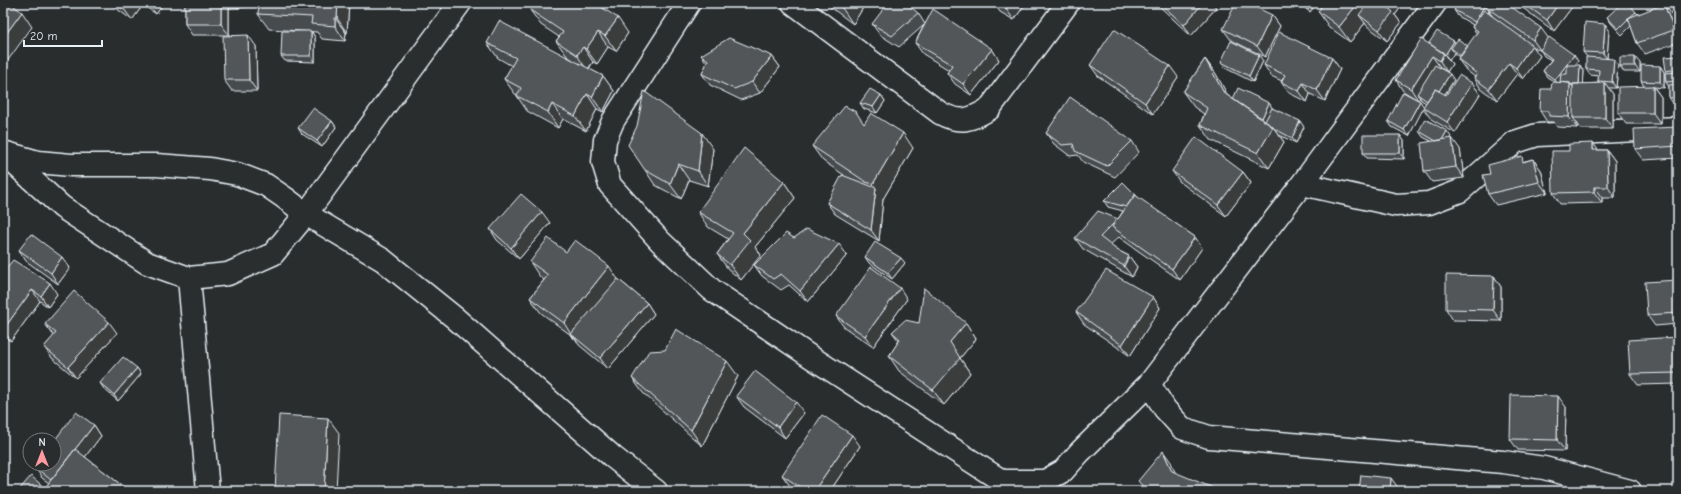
<svg xmlns="http://www.w3.org/2000/svg" width="1681" height="494" font-family="'Comic Neue',sans-serif">
<style>
.lines{fill:none;stroke-linecap:round;stroke-linejoin:round}
.minor-casing{stroke:#e8f1f8;stroke-width:25}
.minor{stroke:#2a2d2e;stroke-width:22}
.wall{fill:#474b4d;stroke:#e8f1f8;fill-rule:evenodd}
.shaded-wall{fill:#3a3d3e;stroke:#e8f1f8}
.building{fill:#535759;stroke:#e8f1f8}
</style>
<rect width="100%" height="100%" fill="#2a2d2e"/>
<filter id="ink" filterUnits="userSpaceOnUse"><feTurbulence type="fractalNoise" baseFrequency=".025" numOctaves="2"/><feDisplacementMap in="SourceGraphic" scale="8" xChannelSelector="R" yChannelSelector="G"/><feConvolveMatrix kernelMatrix="1 2 1 2 8 2 1 2 1" color-interpolation-filters="sRGB"/></filter>
<g filter="url(#ink)">
<g class="lines">
<!-- minor casing -->
<g class="minor-casing">
<path id="minor" d="M689,3L613,121L605,140L603,162L610,185L660,241L712,290L811,357L1002,481H1045L1063,471L1080,452L1149,384L1302,184L1435,3
M793,3L940,113C960,124 971,120 989,109L1068,3
M3,152L38,162L71,165H156L210,169L237,174L266,185L285,198L306,214L383,260L455,318L613,457L656,491
M4,154L62,207L147,263L189,278L228,274L273,254L306,214L460,3
M1302,184L1396,205L1429,203L1460,191L1515,142L1537,135L1678,128
M189,278L208,491
M1149,384L1165,409L1182,428L1209,437L1503,462L1544,468L1630,491"/>
</g>
<!-- minor -->
<use href="#minor" class="minor"/>
</g>
<!-- wall -->
<path class="wall" d="M111,3H164L156,14L143,5L132,20L113,6Z
M185,3H245V7L229,8V35H192L185,24Z
M349,3L347,33H346L345,41L322,39L317,32L269,29L258,14Z
M825,3H866L853,24Z
M994,3H1026L1014,20L1000,12Z
M1156,3H1213L1216,8L1191,36Z
M1298,3H1404L1395,15L1401,23L1387,41L1367,26L1365,23L1350,42L1329,27L1318,11L1321,8L1316,4L1310,12Z
M1506,3L1549,39L1578,61L1575,65L1584,71L1583,84L1600,83L1598,81L1599,76L1590,75L1586,69L1587,57L1583,52L1605,24L1609,30L1607,59L1618,65L1616,88H1608L1613,94V129H1581L1577,123V128L1557,127L1554,122H1547L1540,111L1555,82L1547,77L1543,71L1551,60L1544,56L1541,51L1532,46L1540,56L1523,79L1517,74L1497,100L1481,89L1474,78L1475,77L1466,70L1458,59L1459,57L1454,53L1449,60L1452,64L1447,72L1440,67H1439L1454,80L1444,95H1446L1472,83L1480,94L1455,133L1431,119L1423,108L1409,136L1392,127L1388,121L1424,107L1426,103L1421,100L1420,98L1418,100L1403,91L1396,80L1429,43L1454,41L1455,43L1468,46L1477,34L1472,27L1473,25L1458,16L1454,10ZM1489,11L1493,17L1488,13Z
M1516,3H1575L1554,31Z
M1678,3V12L1670,13L1672,15L1678,32V42L1645,54L1637,43L1631,26L1622,35L1611,23L1607,17L1636,12L1638,14Z
M530,10L628,33L616,51L608,47L597,64L593,62L589,69L603,76L614,91L603,112L597,109L586,131L563,119L558,128L527,111L517,96V95L515,94L504,79L512,66L498,58L487,43L573,60L567,56L556,41L559,37L541,25Z
M918,13L925,24L992,49L999,60L971,95L955,84L947,73L949,70L923,54L915,43L924,25L899,47L880,35L872,24Z
M1272,15L1280,26L1265,57L1231,40L1223,29Z
M311,31L315,37V62L285,61L281,56Z
M256,46L257,91H232L224,80Z
M701,55L772,56L780,67L760,93L741,100L710,85L702,74L707,63Z
M1678,56V104H1674L1669,98V87L1666,82L1667,73L1666,71Z
M1332,58L1340,69L1325,101L1310,94L1307,102L1289,93L1281,82L1282,81L1271,76L1264,65Z
M1205,59L1216,74L1228,96L1233,99L1269,103L1272,108L1304,127L1296,143L1279,135L1284,142L1269,168L1211,140L1200,125L1204,114L1194,107L1183,92Z
M1263,61L1253,82L1225,68L1221,62Z
M1640,63V72H1624L1620,66Z
M1090,65L1178,77L1153,114L1098,76Z
M1660,66L1664,72V88L1654,87L1661,97V124H1626L1618,113L1644,86L1641,81Z
M881,95L885,101L877,113L864,109L860,103Z
M332,121L336,127L322,147L302,134L298,128Z
M864,124L913,148L883,199L879,241L835,214L827,203L844,175L823,161L812,146Z
M1678,127V158L1643,160L1635,149Z
M1419,131L1451,137L1450,139L1460,149L1464,178L1432,182L1424,171L1431,141L1423,137Z
M1046,133L1132,141L1139,152L1115,177L1083,162L1078,155L1070,156L1054,144Z
M1400,135L1404,141V159L1367,158L1363,153Z
M713,149L708,186L689,180L681,199L655,185L645,170Z
M1598,150H1607L1615,161V198H1602V203L1560,204L1553,193Z
M1533,159L1541,170L1547,193L1496,205L1488,194L1490,174L1525,161Z
M1172,171L1243,172L1251,183L1226,216L1180,182Z
M784,182L795,198L755,247L761,255L741,280L728,269L717,254L728,239L708,227L698,212Z
M1136,195L1138,198L1195,237L1202,248L1180,280L1120,238L1119,237L1110,245L1117,250L1129,256L1137,267L1132,277L1083,249L1075,238L1118,219L1123,211L1108,207L1104,201Z
M550,223L519,259L497,240L490,229Z
M19,250L62,257L70,268L58,284L26,261Z
M566,252L618,279L647,303L654,314L608,369L579,345L575,338L541,313L530,298L544,280L540,277L530,262Z
M847,255L808,302L789,285L781,290L762,276L754,265Z
M865,257L905,263L892,279L869,263Z
M3,272L57,294L48,307L40,301L11,341L3,337Z
M1494,276L1501,287V321L1453,320L1446,309Z
M1678,280V324L1655,326L1647,315Z
M1153,297L1160,308L1130,356L1084,324L1076,312Z
M907,299L873,347L844,327L836,316Z
M919,323H966L976,339L960,358L970,373L944,405L899,371L889,356L899,341L892,332Z
M45,324L117,333L76,378L52,358L44,347L54,336Z
M1678,337V384L1638,385L1630,374Z
M137,368L141,374L118,401L104,389L100,383Z
M738,376L702,446L643,393L632,378Z
M736,396L804,413L785,438L744,407Z
M1566,407L1565,451L1518,450L1510,439Z
M94,425L101,436L85,457L129,491H18L45,488L49,483L42,478L35,467Z
M860,446L830,491H798L790,486L782,475Z"/>
<!-- shaded-wall -->
<path class="shaded-wall" d="M129,3H142L143,5L132,20L124,9Z
M148,3H164L156,14Z
M221,3H225L229,8V35L221,24Z
M242,3H245V7Z
M338,3H349L347,33L337,18Z
M846,3H866L853,24L842,8Z
M1010,3H1026L1014,20L1006,9Z
M1203,3H1213L1216,8L1191,36L1184,25Z
M1304,3H1315L1316,4L1310,12Z
M1358,3H1380L1359,15L1365,23L1350,42L1339,27Z
M1388,3H1404L1395,15L1401,23L1387,41L1379,30L1386,6Z
M1486,3H1491L1486,7L1489,11L1479,28L1475,22Z
M1559,3H1575L1554,31L1547,20Z
M1675,3H1678V11L1675,7Z
M1664,4L1672,15L1678,32V36L1674,30Z
M22,12L32,27L3,67V38Z
M1272,15L1280,26L1265,57L1257,46Z
M335,18L346,33L345,41L335,26Z
M618,18L628,33L616,51L605,36Z
M1605,24L1609,30L1607,59L1603,53Z
M1541,28L1549,39L1541,51L1533,40Z
M311,31L315,37V62L311,56Z
M598,32L608,47L597,64L586,49Z
M248,35L256,46L257,91L249,80Z
M1454,41L1458,47L1451,48L1454,53L1449,61L1445,55Z
M1532,45L1540,56L1523,79L1516,68Z
M583,47L593,62L587,70L577,55Z
M992,49L999,60L971,95L963,84Z
M1444,53L1452,64L1447,72L1440,61Z
M1259,55L1263,61L1253,82L1249,76Z
M1574,55L1578,61L1560,86L1555,80Z
M772,56L780,67L760,93L752,82Z
M1432,56L1440,67L1421,97L1417,94L1420,98L1418,100L1411,89Z
M1635,57L1640,63V72L1635,66Z
M1332,58L1340,69L1325,101L1317,90Z
M1205,59L1216,74L1232,103L1224,93Z
M1614,59L1618,65L1616,88L1612,82Z
M1509,63L1517,74L1497,100L1489,89Z
M1580,65L1584,71L1583,91L1579,86Z
M1170,66L1178,77L1153,114L1145,103Z
M1660,66L1664,72V88L1660,82Z
M1450,74L1454,80L1435,109L1431,103Z
M603,76L614,91L603,112L592,97Z
M1303,83L1310,94L1307,102L1299,91Z
M1472,83L1480,94L1455,133L1447,122Z
M1570,83L1578,94L1573,118L1577,123V128L1569,117Z
M1605,83L1613,94V129L1605,118Z
M1653,86L1661,97V124L1653,113Z
M587,94L597,109L586,131L575,116Z
M881,95L885,101L877,113L873,107Z
M1420,101L1424,107L1409,136L1404,130Z
M1269,103L1273,109L1266,124L1262,118Z
M552,104L563,119L558,128L548,112Z
M332,121L336,127L322,147L317,141Z
M1300,121L1304,127L1296,143L1292,138Z
M1273,127L1284,142L1269,168L1258,153Z
M1447,131L1451,137L1444,149L1440,143Z
M702,133L713,149L708,186L698,171Z
M903,133L913,148L883,199L879,241L871,230L876,188L873,184Z
M1400,135L1404,141V159L1400,153Z
M1452,138L1460,149L1464,178L1456,167Z
M1593,143L1601,154L1593,150Z
M1607,150L1615,161V198L1608,187Z
M1533,159L1541,170L1547,193L1539,182Z
M678,164L689,180L681,199L670,184Z
M1243,172L1251,183L1226,216L1218,205Z
M784,182L795,198L755,247L761,255L741,280L730,265L743,233Z
M1594,187L1602,198V203L1594,192Z
M542,212L550,223L519,259L511,248Z
M1195,237L1202,248L1180,280L1172,269Z
M839,244L847,255L808,302L800,291Z
M1129,256L1137,267L1132,277L1124,266Z
M62,257L70,268L58,284L51,273Z
M901,258L905,263L892,279L888,273Z
M609,266L619,281L571,334L574,339L564,323Z
M1494,276L1501,287V321L1493,310Z
M50,283L57,294L48,307L41,296Z
M900,288L907,299L873,347L865,336Z
M32,290L40,301L11,341L3,330Z
M1153,297L1160,308L1130,356L1122,345Z
M647,303L654,314L608,369L600,358Z
M109,322L117,333L76,378L68,367Z
M966,323L976,339L960,358L970,373L944,405L933,390L950,342Z
M727,361L738,376L702,446L691,430Z
M137,368L141,374L118,401L114,395Z
M1558,396L1566,407L1565,451L1557,440Z
M796,402L804,413L785,438L778,427Z
M328,418L339,433L336,491H324Z
M94,425L101,436L59,491L51,480Z
M852,435L860,446L830,491H814Z
M1163,451L1171,462L1179,482L1172,471Z
M3,478L7,483L3,489Z
M1391,478L1399,489L1398,491H1390Z"/>
<!-- building -->
<path class="building" d="M3,3H10L22,12L3,38Z
M116,3H129L124,9Z
M185,3H221V24H185Z
M259,3H338L337,18H335V26L311,24L312,17L258,14Z
M535,3H595L618,18L605,36L598,32L586,49L583,47L577,55L556,41L563,32L530,10Z
M835,3H846L842,8Z
M888,3H906L918,13L892,36L872,24Z
M996,3H1010L1006,9Z
M1160,3H1203L1184,25Z
M1236,3H1247L1272,15L1257,46L1223,29Z
M1324,3H1358L1339,27L1318,11L1324,4Z
M1368,3H1388L1386,6L1393,12L1379,30L1359,15Z
M1458,3H1486L1475,22L1454,10Z
M1490,3H1506L1541,28L1533,40L1486,7Z
M1523,3H1559L1547,20Z
M1622,3H1628L1636,12L1630,17L1628,18V19L1618,29L1607,17Z
M1663,3H1675V7H1666L1664,4L1663,5Z
M1664,4L1674,30L1637,43L1628,18Z
M933,9L992,49L963,84L947,73L952,65L915,43Z
M1484,10L1532,45L1516,68L1509,63L1489,89L1474,78L1477,74L1458,59L1478,31L1472,27Z
M499,21L603,76L592,97L587,94L575,116L552,104L548,112L517,96L521,88L504,79L516,58L487,43Z
M1585,22L1605,24L1603,53L1583,52Z
M1114,29L1170,66L1145,103L1090,65Z
M282,31H311V56H281Z
M1437,31L1454,41L1445,55L1429,43Z
M1279,32L1332,58L1317,90L1303,83L1299,91L1281,82L1285,75L1264,65Z
M248,35L249,80H224L223,36Z
M1549,37L1574,55L1555,80L1543,71L1552,59L1540,50Z
M729,38L772,56L752,82L734,89L702,74L708,60L701,55Z
M1421,39L1444,53L1440,61L1432,56L1411,89L1396,80Z
M1458,39L1468,46L1461,56L1451,48Z
M1231,41L1259,55L1249,76L1221,62Z
M1678,56V69L1666,71L1664,57Z
M1586,57L1614,59L1612,82L1598,81L1599,70L1586,69Z
M1620,57H1635V66H1620Z
M1205,59L1224,93L1273,127L1258,153L1200,125L1207,108L1183,92Z
M1435,65L1450,74L1439,91L1435,89L1427,101L1417,94Z
M1567,65H1580L1579,84H1573V85H1572L1570,83L1560,82L1561,74H1567Z
M1641,65L1660,66V82L1641,81Z
M1678,72V81L1666,82L1665,73Z
M1459,75L1472,83L1447,122L1423,107L1435,89L1446,95Z
M1552,82L1570,83L1569,117L1549,116V111H1540L1541,89H1551Z
M1605,83V118H1573V84Z
M1678,84V97L1669,98V85Z
M1653,86V113H1618V87Z
M1238,88L1269,103L1262,118L1255,114L1233,99Z
M870,89L881,95L873,107L860,103Z
M644,91L702,133L698,171L678,164L670,184L645,170L628,145L637,126Z
M1403,92L1420,101L1404,130L1388,121Z
M1070,97L1132,141L1107,166L1075,151L1073,144L1062,145L1046,133Z
M845,106L856,112L864,124L871,113L903,133L873,184L866,182L812,146Z
M313,108L332,121L317,141L298,128Z
M1272,108L1300,121L1292,138L1275,129L1273,127L1265,121Z
M1425,119L1447,131L1442,140L1436,141L1419,131Z
M1678,127V146L1635,149L1634,129Z
M1363,135H1400V153H1363Z
M1196,137L1243,172L1218,205L1172,171Z
M1452,138L1456,167L1424,171L1421,143Z
M1593,143V150H1607L1608,187H1594V192L1553,193L1552,151H1569V144Z
M744,148L784,182L743,233L750,240L730,265L717,254L733,233L698,212Z
M1522,156L1523,162L1533,159L1539,182L1488,194L1483,175L1490,174L1488,165Z
M842,175L876,188L871,230L827,203Z
M1123,182L1136,195L1135,196V195L1126,207L1104,201Z
M521,194L542,212L511,248L490,229Z
M1135,195L1195,237L1172,269L1112,227L1116,221L1100,237L1117,250L1129,256L1124,266L1075,238L1098,211L1118,219Z
M807,229L839,244L800,291L781,274L773,279L754,265L786,233L794,238Z
M31,234L62,257L51,273L19,250Z
M548,238L566,252L575,240L609,266L564,323L530,298L548,275L530,262Z
M875,242L901,258L888,273L865,257Z
M13,260L50,283L41,296L32,290L3,330V272Z
M871,267L900,288L865,336L836,316Z
M1106,270L1153,297L1122,345L1076,312Z
M1446,275L1494,276L1493,310L1446,309Z
M618,279L647,303L600,358L571,334Z
M1678,280V313L1647,315L1645,282Z
M924,288L966,323L950,342L960,358L933,390L889,356L900,339L892,332L905,320L919,323Z
M74,291L109,322L68,367L44,347L56,333L45,324Z
M676,329L727,361L691,430L632,378L649,351L665,350Z
M1678,337V373L1630,374L1628,340Z
M123,357L137,368L114,395L100,383Z
M755,371L796,402L778,427L736,396Z
M1511,395L1558,396L1557,440L1510,439Z
M76,412L94,425L51,480L35,467L37,464H54V441Z
M279,415L328,418L324,491H275Z
M822,415L852,435L814,491H806L782,475Z
M75,449L129,491H47L44,489Z
M1163,451L1172,471L1218,490L1217,491H1147L1138,481Z
M1361,475L1391,478L1390,491H1359Z
M31,476L45,488L44,489L46,491H18Z"/>
</g>
<!-- margin -->
<rect width="1681" height="494" fill="none" stroke="#2a2d2e" stroke-width="16"/>
<rect x="8" y="8" width="1665" height="478" fill="none" stroke="#e8f1f8" stroke-width="1.5" filter="url(#ink)"/>
<!-- north arrow -->
<g transform="translate(42 452)"><circle r="19" fill="#2a2d2e" stroke="#767b7f"/>
<path d="M0-3L7 15L0 10L-7 15Z" fill="#ff9aa2"/>
<text y="-6" font-size="11" font-weight="bold" text-anchor="middle" fill="#e8f1f8">N</text>
</g>
<!-- scale -->
<path d="M24 40v6h78v-6" fill="none" stroke="#e8f1f8" stroke-width="2"/>
<text x="30" y="40" font-size="12" fill="#e8f1f8" stroke="#2a2d2e" stroke-width="3" paint-order="stroke">20 m</text>
</svg>
